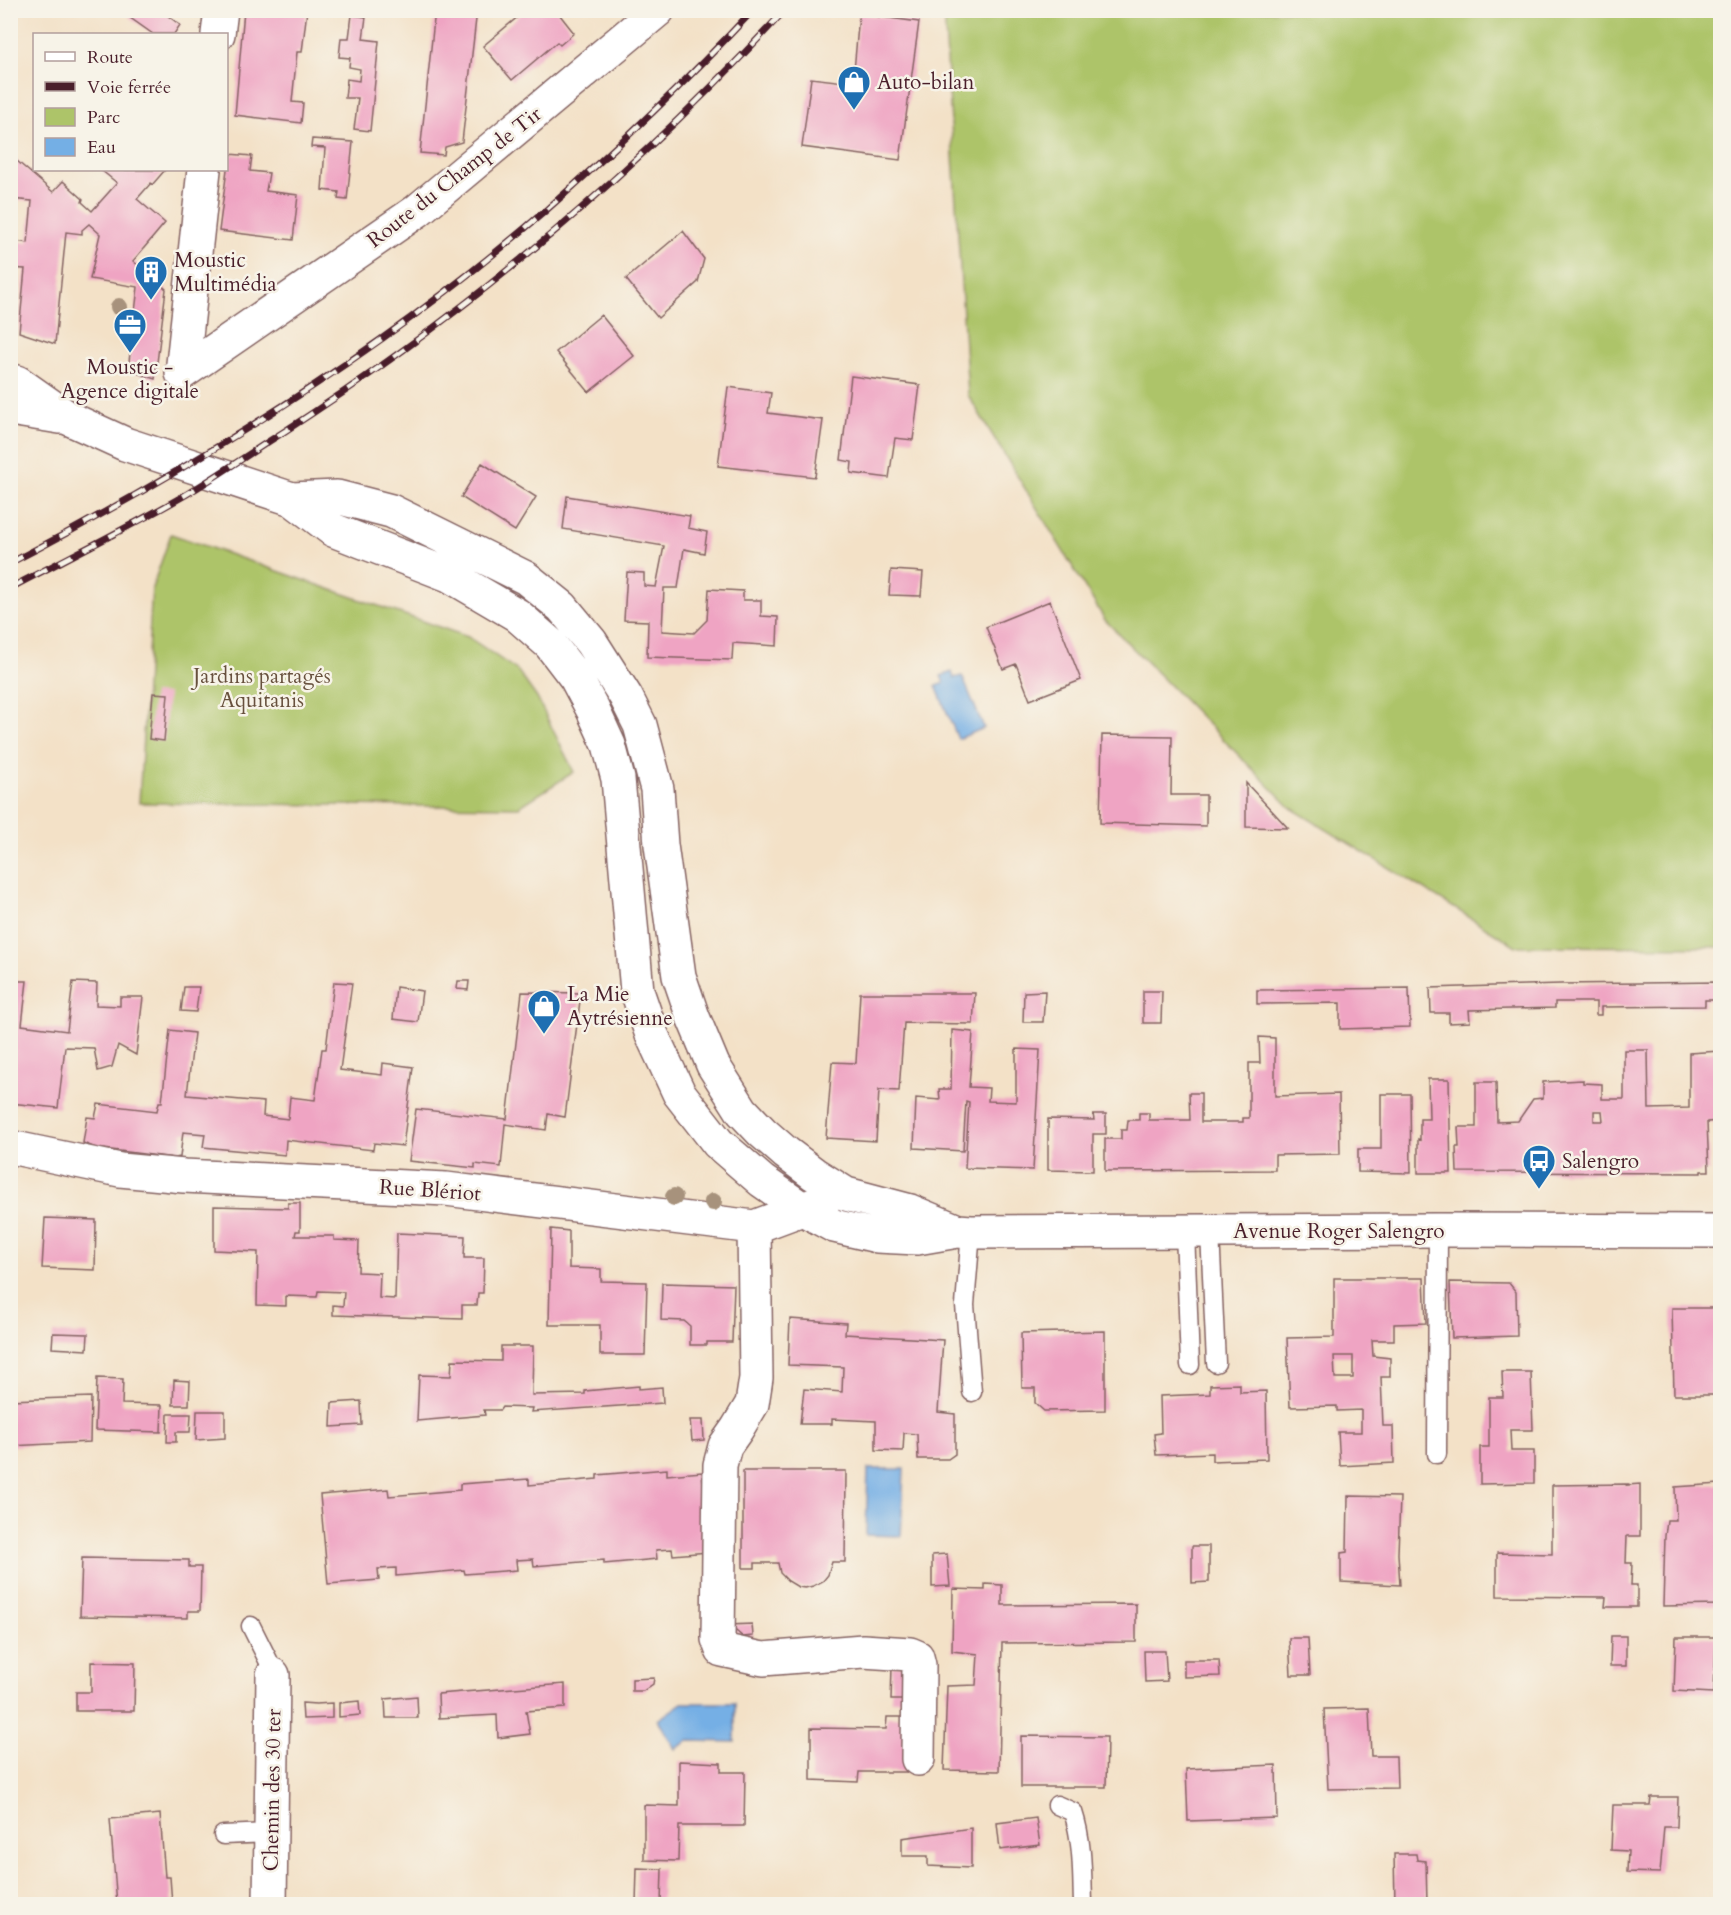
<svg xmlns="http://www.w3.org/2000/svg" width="1731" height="1915" font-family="Cardo,serif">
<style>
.green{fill:#adc469;stroke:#7c724a;stroke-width:1.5}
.water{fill:#74afe5;stroke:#5f6788;stroke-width:1.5}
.building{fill:#efa4c3;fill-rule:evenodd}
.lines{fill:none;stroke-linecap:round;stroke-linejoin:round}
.lane-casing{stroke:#856362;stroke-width:21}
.street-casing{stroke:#856362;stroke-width:36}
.primary-casing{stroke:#856362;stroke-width:36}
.lane{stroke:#fff;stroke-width:18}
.street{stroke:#fff;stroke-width:33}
.primary{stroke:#fff;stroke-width:33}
.rail-casing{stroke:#4a1f2b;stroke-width:7}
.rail{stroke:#f7f3e8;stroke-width:4.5;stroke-dasharray:14;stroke-linecap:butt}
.tree{fill:#a7927c}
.labels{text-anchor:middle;stroke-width:5;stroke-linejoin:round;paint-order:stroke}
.poi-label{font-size:21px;fill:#4a1f2b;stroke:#f7f3e8;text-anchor:start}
.street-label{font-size:21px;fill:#4a1f2b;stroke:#f7f3e8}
.park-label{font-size:21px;fill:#68513e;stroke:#f7f3e8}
</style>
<rect width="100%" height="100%" fill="#f7f3e8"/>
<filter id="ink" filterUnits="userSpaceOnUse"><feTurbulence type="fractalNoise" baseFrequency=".0167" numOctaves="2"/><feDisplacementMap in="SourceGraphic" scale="12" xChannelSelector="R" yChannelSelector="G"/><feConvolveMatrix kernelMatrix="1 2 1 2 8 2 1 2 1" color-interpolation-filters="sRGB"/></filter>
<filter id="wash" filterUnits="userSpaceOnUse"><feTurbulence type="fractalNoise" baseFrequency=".008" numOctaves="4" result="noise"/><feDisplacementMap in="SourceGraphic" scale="24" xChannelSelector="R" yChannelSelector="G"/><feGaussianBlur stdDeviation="1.35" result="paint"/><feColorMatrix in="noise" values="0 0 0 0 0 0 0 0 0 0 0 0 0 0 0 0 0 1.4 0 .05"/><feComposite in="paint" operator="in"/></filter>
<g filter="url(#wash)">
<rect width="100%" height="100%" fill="#f3e1c7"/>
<!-- green -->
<path class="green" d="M944,11H1720V947L1516,946L1291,808L1105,620L968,395Z
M171,534L468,637L518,671L537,698L574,772L519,807L139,803L152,588Z"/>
<!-- water -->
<path class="water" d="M952,672L954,678L962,676L984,728L958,739L936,686L944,683L941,676Z
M868,1469H904L901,1536L866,1535Z
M682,1703H735V1742L688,1741L675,1749L658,1720Z"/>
<g id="blocks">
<!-- building -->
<path class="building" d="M134,10H160L180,25L174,34H153L129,17Z
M244,10H307L302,52H297L292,102L303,103L301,123L235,115Z
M435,10H477L462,142L445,147L444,155L420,153Z
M526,10H556L574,33L560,45L557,42L512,80L483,46Z
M859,14L919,22L900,160L802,147L811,78L853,83Z
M352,15L366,17L363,39L379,41L370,131L354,129L358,98H345L347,79L359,81L360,69L349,67L350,58L339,57L341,38H349Z
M312,139L353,142L347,200L338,199L339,192L322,190L325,148L311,147Z
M229,154L252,156L250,171L269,173L266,191L298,195L293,240L219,231Z
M10,155L53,192L63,181L83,199L82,202L92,211L117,183L101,170H165L152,185L151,183L137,199L165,223L133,261L166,289L155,379L128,370L138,287L90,279L100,234L89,224L82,230V234L66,232L55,344L19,332L25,269L10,268V240L28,243L32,201L10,199Z
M683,231L704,259L698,282L658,318L626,279Z
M601,315L634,356L589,392L556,352Z
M851,376L920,385L913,440L895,438L889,478L851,473L852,462L841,460Z
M728,387L771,393L768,413L823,420L815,477L718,466Z
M482,463L536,497L515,531L461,497Z
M567,496L690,516L688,528L707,532L704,553L684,549L678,588H664L662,631L694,633L707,620L709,589L743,591V600H761V616L778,617L777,646L733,643L732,660L647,657L648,621L624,620L627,572L644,573V586L656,587L664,546L563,529Z
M891,570L923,572L921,596L889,595Z
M1050,601L1081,680L1030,700L1016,664L1003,669L986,627Z
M153,693L168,694L164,741L149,739Z
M1102,735L1172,736L1171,795H1206V826L1100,823Z
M1246,783L1288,828L1246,827Z
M10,981H27L22,1025L67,1031L73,982L97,983L96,1005L120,1006V997H143L136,1055L118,1045L112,1067L98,1071L94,1048L65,1047L58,1108L10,1103V1067L13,1043L18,1024L10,1023Z
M458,981H469L468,990L457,989Z
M334,982L352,983L340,1070L382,1075L383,1063L413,1067L403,1146L374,1143L373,1150L286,1140L285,1155L203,1147L205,1134L183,1132L180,1157L175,1158L96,1148L83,1143L87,1117L95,1118L98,1104L157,1111L159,1102H162L170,1030L194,1033L187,1095L264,1102L263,1116L288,1119L290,1097L315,1100L322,1049H326Z
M1720,982V1000H1705V1006L1601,1007V1015H1596V1002H1555V1008L1469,1010L1470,1022L1449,1023V1013H1431L1430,988L1561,984Z
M184,987H199L196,1012L181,1011Z
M396,987L422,991L418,1022L393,1019Z
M1409,988L1410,1027L1340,1029V1003L1257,1004V990Z
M1045,991L1043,1022H1023L1024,992Z
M1143,991H1162L1161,1023H1143Z
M522,992L581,993L565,1117L548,1114L546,1130L505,1124L501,1167L475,1164V1168L409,1161L416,1109L507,1119Z
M860,993H975L973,1024L904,1023L899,1091L879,1090L876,1141L826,1138L832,1062L856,1063Z
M952,1030L973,1032L969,1087L989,1088L988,1101L1016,1102V1049L1040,1050L1033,1170L965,1168L969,1102L966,1101L963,1151L914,1148L916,1098L940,1100L939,1089H951Z
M1259,1037L1275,1038V1096L1339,1094L1340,1154L1275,1155V1170L1105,1171V1139H1121V1130H1127L1128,1120H1139V1113H1149V1120H1190L1189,1093H1201V1122H1243V1118H1249V1063H1260Z
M1624,1050H1648L1649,1109L1689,1108V1053L1720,1051V1121L1707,1122L1709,1171H1701V1173L1457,1172L1456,1147H1459L1458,1127H1476V1082H1496L1497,1122L1518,1121L1533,1099L1543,1098V1082L1583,1080V1083L1602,1084V1099H1624ZM1594,1111H1602L1603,1121H1594Z
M1428,1079H1449L1451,1173H1418V1139L1420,1140V1119H1429Z
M1381,1094H1410L1411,1173L1358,1172V1149H1381Z
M1093,1114H1106V1134H1093V1171L1048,1170V1119L1094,1120Z
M288,1203H300V1231H296L295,1236H334V1240L359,1241L358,1272L380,1273L379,1298L395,1299L397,1233L465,1236L464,1258H484L483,1293H478L477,1305H462V1319L333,1315V1305L343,1306L344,1292L318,1291L317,1297L286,1296V1306L257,1305L258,1252L214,1250V1206L288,1208Z
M45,1218L96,1220L95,1270L42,1268Z
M551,1229L569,1231V1268L601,1269V1281L647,1282L645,1355H600V1325H549Z
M1334,1278H1424L1426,1323L1394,1324V1340H1372L1373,1356L1390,1358V1377H1381L1383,1426H1393L1394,1463L1340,1466L1338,1432H1361V1410L1337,1411V1406L1290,1407L1287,1338L1334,1337ZM1334,1356H1353V1378H1335Z
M1450,1282L1509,1283L1516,1292L1517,1336L1452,1338Z
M662,1283L734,1285L732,1342H707V1345H690V1326L684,1321L661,1320Z
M1672,1308H1720V1395H1674Z
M790,1319L846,1323L845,1334L943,1340L938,1412L955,1414V1454L948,1459H918L917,1434L904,1433L903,1451L876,1450V1421L832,1419V1424H800L804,1389L842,1392L843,1367L788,1365Z
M1105,1331V1410L1044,1411L1035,1403V1388H1022L1021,1333Z
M53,1333L88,1334L87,1350L52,1348Z
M501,1346H533L532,1395L585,1394V1391L639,1386V1389L662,1387L663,1403L531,1412L532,1408L502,1407L500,1410H484L485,1415L417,1421L419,1375L451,1376L452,1360L501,1361Z
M1502,1372H1531L1533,1430H1510L1511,1451H1534V1483L1480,1484V1447H1489V1397H1503Z
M97,1378L123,1379L122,1404L162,1405L161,1432L95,1430Z
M174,1380L190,1381L189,1405H173Z
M1240,1384V1392L1266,1391L1267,1459L1212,1461V1453L1156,1455L1154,1434L1161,1433L1160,1396L1210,1394V1385Z
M91,1397L90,1442L10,1446V1400Z
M361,1401L362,1425L331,1427L332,1403Z
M197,1411H225V1438L196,1440Z
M168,1414H191L190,1432H176V1442H167Z
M690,1420H703L704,1440L692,1441Z
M667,1469V1475L702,1472L708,1552L673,1555L672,1549L656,1550L657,1559L604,1564V1560L534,1566L533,1559L516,1560L517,1570L465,1574L464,1570L396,1576V1568L378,1569L379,1580L328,1584L320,1495L388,1489L389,1496L460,1490V1484L529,1479V1485L597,1479V1475Z
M743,1471H846L845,1562H832L828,1575L823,1581L813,1586L805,1588L798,1587L788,1581L780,1573L778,1563H755V1568H743Z
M1628,1484L1627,1485L1640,1484V1536H1627L1626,1563H1632L1631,1585H1637V1607H1605L1606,1597L1497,1596V1553L1552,1554V1485Z
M1720,1484V1605L1663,1606L1665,1536L1667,1520H1676L1675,1487Z
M1348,1496L1400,1497L1398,1554L1400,1585L1341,1582V1553L1347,1552Z
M1192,1546H1209V1582L1192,1583Z
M947,1554L950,1586L932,1587V1555Z
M82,1558L189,1560V1567H201L200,1611H188V1618L80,1616Z
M985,1584L1002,1585V1605L1136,1604V1642L1002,1643L999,1771L944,1770L947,1686L976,1685L978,1654L952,1651L953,1589L985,1590Z
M752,1624L753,1636L743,1637L729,1625Z
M1611,1636H1626V1666H1610Z
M1676,1637H1716L1714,1693L1674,1691Z
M1289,1638H1308L1310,1675H1291Z
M1144,1651H1165L1167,1681L1145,1682Z
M1184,1660H1219L1220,1676L1184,1677Z
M91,1662L135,1663L134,1711H76V1692H91Z
M905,1665L904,1700H891L892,1666Z
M654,1678L653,1684L643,1691H632V1679Z
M565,1684V1708L526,1711L530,1734L498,1738L497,1715L439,1718L438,1694Z
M417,1696L418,1718H386L385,1699Z
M359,1701L360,1715L339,1717V1703Z
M302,1703L316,1704L332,1703V1718L303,1719Z
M1369,1708L1371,1756H1396L1397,1788L1328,1789L1324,1709Z
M887,1717H907V1772H859L858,1782L811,1780V1728L886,1729Z
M1021,1736L1107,1737L1106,1787H1021Z
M679,1761L721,1763V1772H745L744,1826H679L678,1861L644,1860V1805L679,1806Z
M1276,1765L1277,1818L1188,1821L1186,1769Z
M1651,1797H1678L1677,1827H1664L1660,1873L1627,1872L1628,1851L1611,1850L1613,1805H1650Z
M160,1814L165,1877H170L172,1904H117L110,1819Z
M1036,1818L1040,1845L1000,1850L997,1823Z
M971,1828V1868L928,1866V1856H902V1838Z
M1394,1854H1416L1417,1860L1426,1861L1427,1904H1395Z
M637,1868L662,1869L661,1904H636Z"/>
</g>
</g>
<g filter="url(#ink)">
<use href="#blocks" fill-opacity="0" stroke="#856362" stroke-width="1.5"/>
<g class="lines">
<!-- lane casing -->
<g class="lane-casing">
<path id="lane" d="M1185,1231L1190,1365
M971,1232L965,1305L972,1392
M1210,1232L1216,1363
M1437,1454L1438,1230
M251,1626L271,1666L273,1675
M1057,1805L1073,1812C1083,1842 1082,1873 1083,1904
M223,1835L272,1833"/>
</g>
<!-- street casing -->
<g class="street-casing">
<path id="street" d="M218,34L221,10
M182,373L417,211L658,10
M182,373L204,170
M10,1147L120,1170L184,1176L446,1189L754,1227L824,1201
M754,1227L756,1378L752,1404L737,1429L725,1446L720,1465L718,1639L722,1650L763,1659L863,1651L910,1654L917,1657L919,1665L918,1759
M270,1904L273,1675"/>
</g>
<!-- primary casing -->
<g class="primary-casing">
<path id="primary" d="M10,380L17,382L68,418L125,444L292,499L333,530L449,575L517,615L550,644L576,678L593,710L609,745L618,779L637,991L652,1035L679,1093L718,1143L762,1181L801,1208L834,1226L877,1236L917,1238L958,1231L971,1232L1438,1230L1720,1231
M10,409L60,417
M292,499L337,497L391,511L526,578L562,607L591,642L626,697L640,725L657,789L661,845L679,976L693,1017L713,1065L742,1111L762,1132L786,1153L814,1174L846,1194L910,1211L958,1231"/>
</g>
<!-- lane -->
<use href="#lane" class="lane"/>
<!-- street -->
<use href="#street" class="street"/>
<!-- primary -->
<use href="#primary" class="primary"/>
<!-- rail casing -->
<g class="rail-casing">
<path id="rail" d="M10,563C199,465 383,351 544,212C617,148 687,81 753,10
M10,588C69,557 130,527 187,494C219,475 250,453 282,433C467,314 636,172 785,10"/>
</g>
<!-- rail -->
<use href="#rail" class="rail"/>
</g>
<!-- trees -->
<g class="tree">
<circle cx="119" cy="307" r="9"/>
<circle cx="674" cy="1197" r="9"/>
<circle cx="713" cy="1202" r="9"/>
</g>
</g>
<!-- icons -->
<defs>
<g id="shop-pin" transform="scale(1.725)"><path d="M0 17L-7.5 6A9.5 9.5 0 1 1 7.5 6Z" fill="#1f6fb2" stroke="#f7f3e8"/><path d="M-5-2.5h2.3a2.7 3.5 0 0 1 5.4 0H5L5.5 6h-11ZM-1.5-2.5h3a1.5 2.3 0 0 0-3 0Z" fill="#fff"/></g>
<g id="building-pin" transform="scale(1.725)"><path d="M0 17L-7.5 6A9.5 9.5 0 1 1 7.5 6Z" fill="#1f6fb2" stroke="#f7f3e8"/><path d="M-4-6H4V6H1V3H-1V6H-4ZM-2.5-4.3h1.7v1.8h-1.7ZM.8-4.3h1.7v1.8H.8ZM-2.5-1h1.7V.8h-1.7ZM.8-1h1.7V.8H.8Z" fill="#fff"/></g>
<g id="office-pin" transform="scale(1.725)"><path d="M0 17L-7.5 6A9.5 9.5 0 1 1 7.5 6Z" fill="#1f6fb2" stroke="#f7f3e8"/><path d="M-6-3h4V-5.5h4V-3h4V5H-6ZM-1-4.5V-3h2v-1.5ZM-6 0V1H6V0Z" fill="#fff"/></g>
<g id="bus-pin" transform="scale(1.725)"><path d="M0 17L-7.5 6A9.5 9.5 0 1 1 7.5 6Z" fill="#1f6fb2" stroke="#f7f3e8"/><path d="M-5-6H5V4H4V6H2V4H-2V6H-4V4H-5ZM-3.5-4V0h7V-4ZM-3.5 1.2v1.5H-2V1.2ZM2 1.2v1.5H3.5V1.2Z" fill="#fff"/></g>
</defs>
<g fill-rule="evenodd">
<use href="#shop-pin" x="854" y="82"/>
<use href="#building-pin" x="151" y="272"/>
<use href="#office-pin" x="130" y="325"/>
<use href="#shop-pin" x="544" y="1006"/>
<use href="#bus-pin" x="1539" y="1161"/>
</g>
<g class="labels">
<!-- poi labels -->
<g class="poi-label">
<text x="877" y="89">Auto-bilan</text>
<text x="174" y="267">Moustic<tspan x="174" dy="24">Multimédia</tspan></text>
<text x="130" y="374" text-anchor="middle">Moustic -<tspan x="130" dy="24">Agence digitale</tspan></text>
<text x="567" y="1001">La Mie<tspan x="567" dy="24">Aytrésienne</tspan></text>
<text x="1562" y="1168">Salengro</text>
</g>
<!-- street labels -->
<g class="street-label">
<text transform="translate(454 177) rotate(-38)" y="7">Route du Champ de Tir</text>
<text transform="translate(430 1190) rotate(4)" y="7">Rue Blériot</text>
<text x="1339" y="1238">Avenue Roger Salengro</text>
<text transform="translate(272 1790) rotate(-89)" y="7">Chemin des 30 ter</text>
</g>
<!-- park labels -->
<g class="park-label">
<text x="262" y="683">Jardins partagés<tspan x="262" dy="24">Aquitanis</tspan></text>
</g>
</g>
<!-- margin -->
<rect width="1731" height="1915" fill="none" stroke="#f7f3e8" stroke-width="36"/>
<!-- legend -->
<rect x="33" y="33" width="195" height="138" fill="#f7f3e8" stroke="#b29e9c" stroke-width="1.5"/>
<rect x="45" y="52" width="30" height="9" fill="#ffffff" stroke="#b29e9c" stroke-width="1.5"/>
<text x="87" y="63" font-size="18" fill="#4a1f2b">Route</text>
<rect x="45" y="82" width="30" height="9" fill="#4a1f2b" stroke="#b29e9c" stroke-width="1.5"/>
<text x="87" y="93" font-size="18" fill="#4a1f2b">Voie ferrée</text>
<rect x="45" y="108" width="30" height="18" fill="#adc469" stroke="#b29e9c" stroke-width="1.5"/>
<text x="87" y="123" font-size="18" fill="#4a1f2b">Parc</text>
<rect x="45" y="138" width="30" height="18" fill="#74afe5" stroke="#b29e9c" stroke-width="1.5"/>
<text x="87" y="153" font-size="18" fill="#4a1f2b">Eau</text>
</svg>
